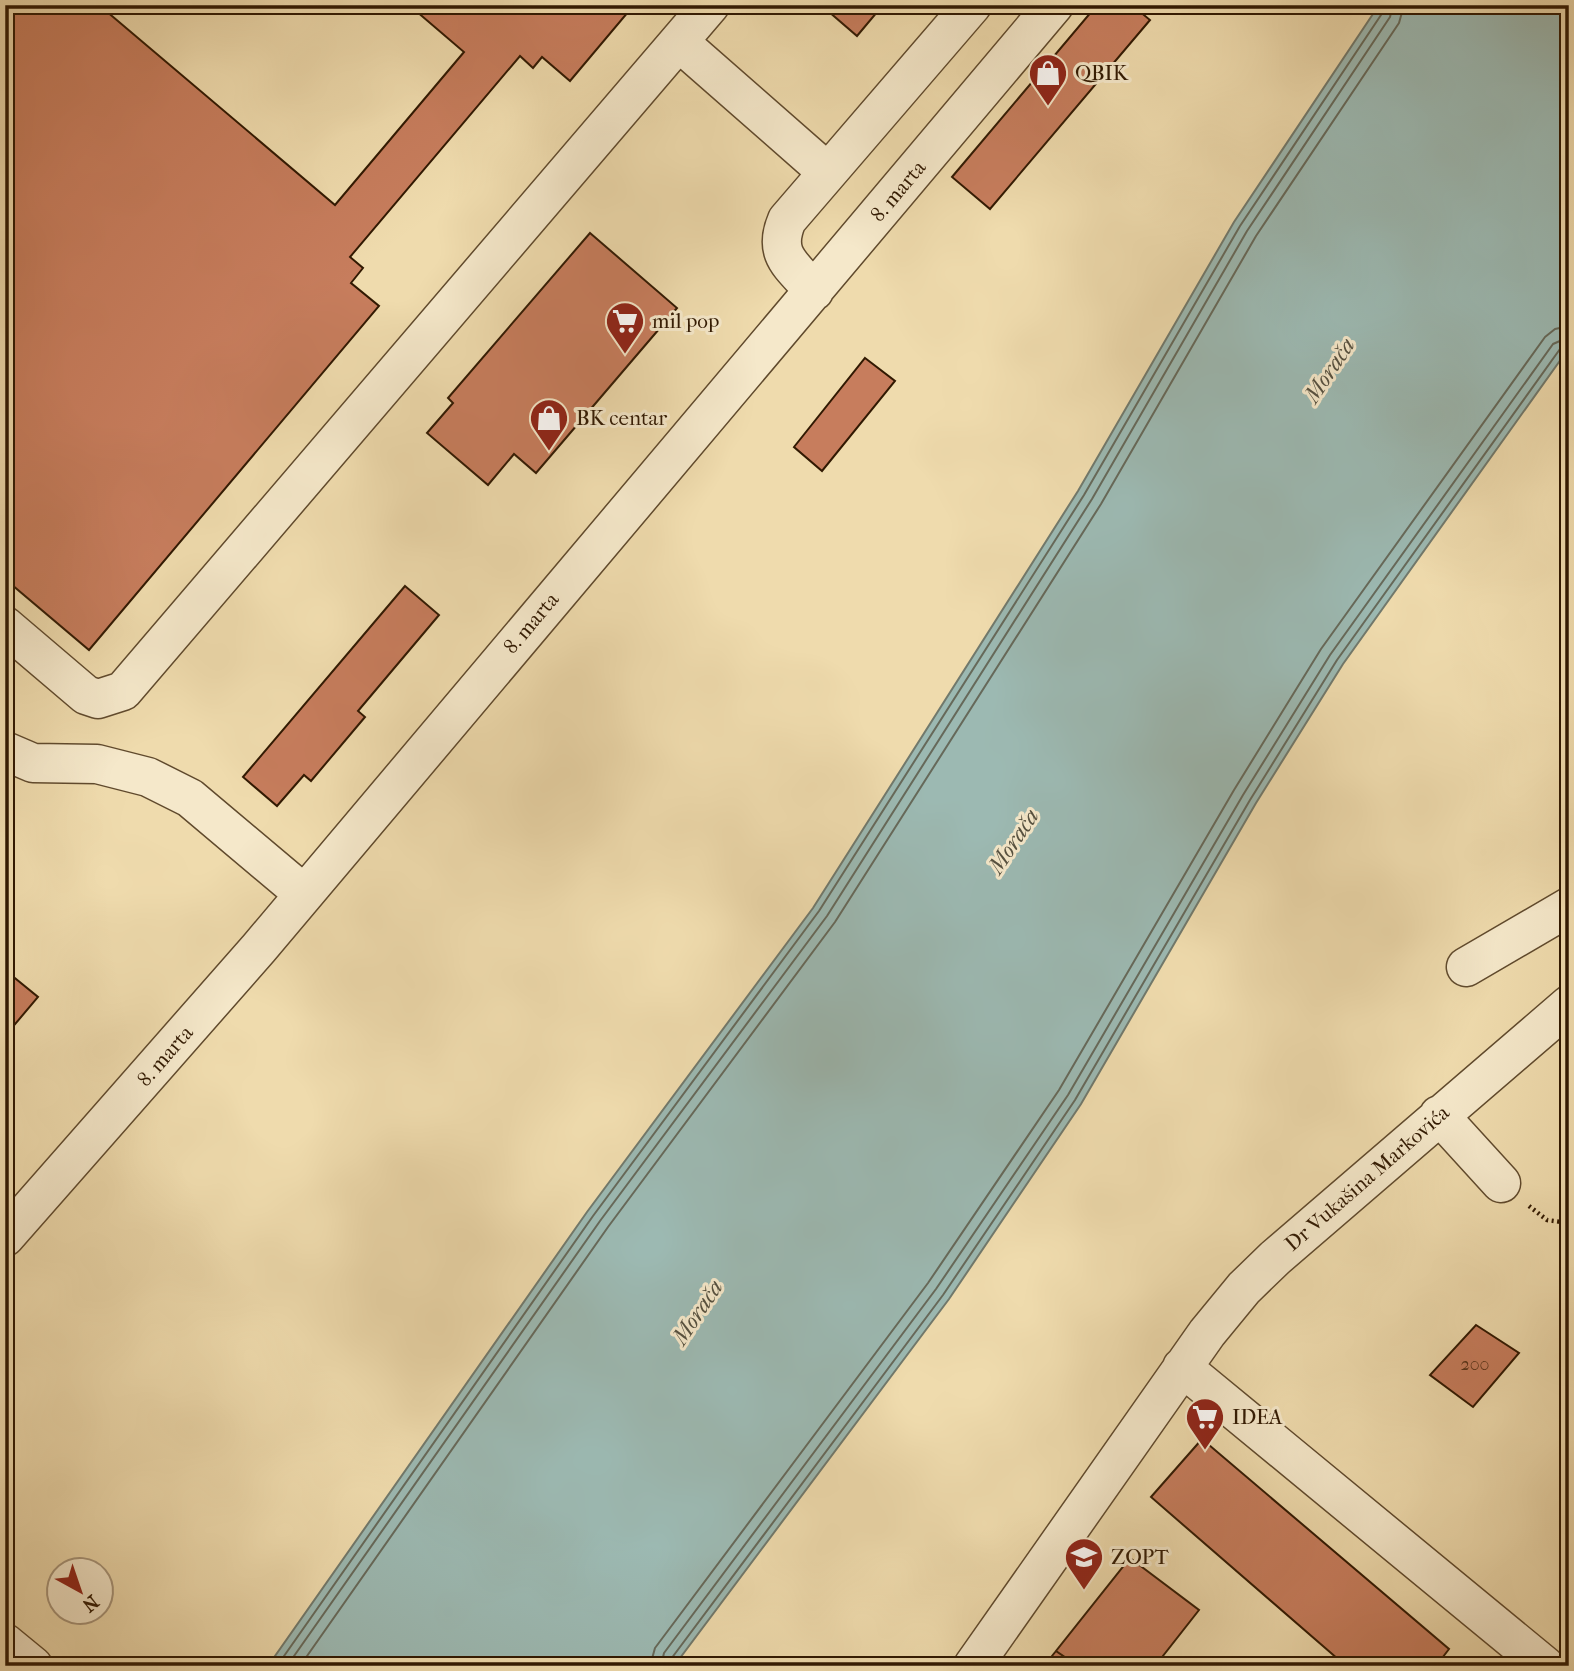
<svg xmlns="http://www.w3.org/2000/svg" width="1574" height="1671" font-family="'IM FELL French Canon',serif">
<style>
.water{fill:#9cb9b2;stroke:#71796c;stroke-width:2}
.lines{fill:none;stroke-linecap:round;stroke-linejoin:round}
.shore{stroke:#66695a;stroke-width:2}
.building{fill:#c77d5d;stroke:#311902;stroke-width:2}
.minor-casing{stroke:#604a2d;stroke-width:41}
.path{stroke:#311902;stroke-width:4.5;stroke-dasharray:2 3.5;stroke-linecap:butt}
.minor{stroke:#f5e8ca;stroke-width:38}
.labels{text-anchor:middle;stroke-width:6;stroke-linejoin:round;paint-order:stroke}
.number-label{font-size:18px;fill:#563219}
.poi-label{font-size:21px;fill:#311902;stroke:#f5e8ca;text-anchor:start}
.street-label{font-size:21px;fill:#311902;stroke:#f5e8ca}
.water-label{font-size:23px;font-style:italic;fill:#565140;stroke:#f5e8ca}
</style>
<rect width="100%" height="100%" fill="#efdbad"/>
<filter id="stains"><feTurbulence type="fractalNoise" baseFrequency=".00286" numOctaves="4"/><feColorMatrix values="0 0 0 0 .2 0 0 0 0 .09 0 0 0 0 .02 0 0 0 .5 -.17"/></filter>
<radialGradient id="worn" r=".72"><stop offset=".6" stop-color="#630" stop-opacity="0"/><stop offset="1" stop-color="#630" stop-opacity=".3"/></radialGradient>
<!-- water -->
<path class="water" d="M1379,5H1569V348L1343,664L1256,803L1081,1104L949,1299L674,1666H268L587,1212L813,908L1078,491L1234,222Z"/>
<g class="lines">
<!-- shore -->
<path class="shore" d="M277,1666L593,1216L819,911L1084,495L1240,226L1383,12L1384,5
M287,1666L600,1221L827,916L1092,499L1247,231L1390,17L1393,5
M300,1666L608,1227L835,922L1101,504L1256,236L1399,23L1404,5
M650,1666L655,1648L928,1283L1059,1090L1234,790L1321,649L1545,337L1555,329L1569,326
M661,1666L664,1653L936,1289L1068,1095L1243,795L1330,655L1553,344L1569,337
M669,1666L671,1659L943,1295L1075,1100L1250,800L1337,660L1560,349L1569,345"/>
</g>
<!-- building -->
<path class="building" d="M5,5H99L335,205L464,52L409,5H634L570,81L542,57L533,68L520,56L350,257L363,268L351,283L379,306L89,650L5,579Z
M821,5H883L857,36Z
M1097,5H1132L1150,20L990,209L952,177Z
M590,233L677,308L536,473L514,454L488,485L427,433L453,403L448,398Z
M865,358L895,381L822,471L794,447Z
M405,586L439,615L358,711L365,717L311,781L304,775L277,806L243,777Z
M5,970L38,997L5,1036Z
M1476,1325L1519,1353L1473,1407L1430,1375Z
M1202,1439L1449,1649L1436,1666H1346L1151,1497Z
M1130,1558L1199,1610L1155,1666H1078L1056,1651Z
M1056,1651L1078,1666H1044Z"/>
<g class="lines">
<!-- minor casing -->
<g class="minor-casing">
<path id="minor" d="M679,42L826,171
M814,291C792,265 772,255 787,220L972,5
M5,626L86,695L98,699L123,691L710,5
M5,751L33,763L97,764L148,777L190,798L304,894
M1466,967L1569,907
M1439,1115L1501,1183
M5,1237L259,948L1054,5
M1182,1367L1545,1666
M5,1643L33,1666
M973,1666L1207,1333L1244,1288L1275,1258L1569,1005"/>
</g>
<!-- path -->
<path class="path" d="M1529,1206L1547,1220L1569,1223"/>
<!-- minor -->
<use href="#minor" class="minor"/>
</g>
<!-- icons -->
<defs>
<g id="shop-pin" transform="scale(2.0125)"><path d="M0 17L-7.5 6A9.5 9.5 0 1 1 7.5 6Z" fill="#8f2418" stroke="#f5e8ca"/><path d="M-5-2.5h2.3a2.7 3.5 0 0 1 5.4 0H5L5.5 6h-11ZM-1.5-2.5h3a1.5 2.3 0 0 0-3 0Z" fill="#fff"/></g>
<g id="supermarket-pin" transform="scale(2.0125)"><path d="M0 17L-7.5 6A9.5 9.5 0 1 1 7.5 6Z" fill="#8f2418" stroke="#f5e8ca"/><path d="M-6-5.5h2.5l.6 2H6L4.5 2H-2.5L-4.4-4H-6ZM-1.5 3.2a1.3 1.3 0 1 0 .1 0ZM3 3.2a1.3 1.3 0 1 0 .1 0Z" fill="#fff"/></g>
<g id="school-pin" transform="scale(2.0125)"><path d="M0 17L-7.5 6A9.5 9.5 0 1 1 7.5 6Z" fill="#8f2418" stroke="#f5e8ca"/><path d="M0-5L7-2L0 1L-7-2ZM-4 1L0 2.5L4 1V4Q0 6-4 4Z" fill="#fff"/></g>
</defs>
<g fill-rule="evenodd">
<use href="#shop-pin" x="1048" y="73"/>
<use href="#supermarket-pin" x="625" y="321"/>
<use href="#shop-pin" x="549" y="418"/>
<use href="#supermarket-pin" x="1205" y="1417"/>
<use href="#school-pin" x="1084" y="1557"/>
</g>
<g class="labels">
<!-- number labels -->
<g class="number-label">
<text x="1475" y="1370">200</text>
</g>
<!-- poi labels -->
<g class="poi-label">
<text x="1075" y="80">QBIK</text>
<text x="652" y="328">mil pop</text>
<text x="576" y="425">BK centar</text>
<text x="1232" y="1424">IDEA</text>
<text x="1111" y="1564">ZOPT</text>
</g>
<!-- street labels -->
<g class="street-label">
<text transform="translate(898 191) rotate(-50)" y="7">8. marta</text>
<text transform="translate(531 623) rotate(-50)" y="7">8. marta</text>
<text transform="translate(165 1056) rotate(-49)" y="7">8. marta</text>
<text transform="translate(1367 1178) rotate(-41)" y="7">Dr Vukašina Markovića</text>
</g>
<!-- water labels -->
<g class="water-label">
<text transform="translate(1329 370) rotate(-56)" y="8">Morača</text>
<text transform="translate(1013 841) rotate(-56)" y="8">Morača</text>
<text transform="translate(697 1312) rotate(-56)" y="8">Morača</text>
</g>
</g>
<!-- margin -->
<rect width="1574" height="1671" fill="none" stroke="#efdbad" stroke-width="28"/>
<rect x="7" y="7" width="1560" height="1657" fill="none" stroke="#311902" stroke-width="3.5"/>
<rect x="14" y="14" width="1546" height="1643" fill="none" stroke="#311902" stroke-width="2"/>
<!-- north arrow -->
<g transform="translate(80 1591) rotate(140)"><circle r="33" fill="#f5e8ca" stroke="#a7957a" stroke-width="2"/>
<path d="M0-5L12 26L0 18L-12 26Z" fill="#8f2418"/>
<text y="-10" font-size="19" font-weight="bold" text-anchor="middle" fill="#311902">N</text>
</g>
<rect width="100%" height="100%" filter="url(#stains)"/>
<rect width="100%" height="100%" fill="url(#worn)"/>
</svg>
